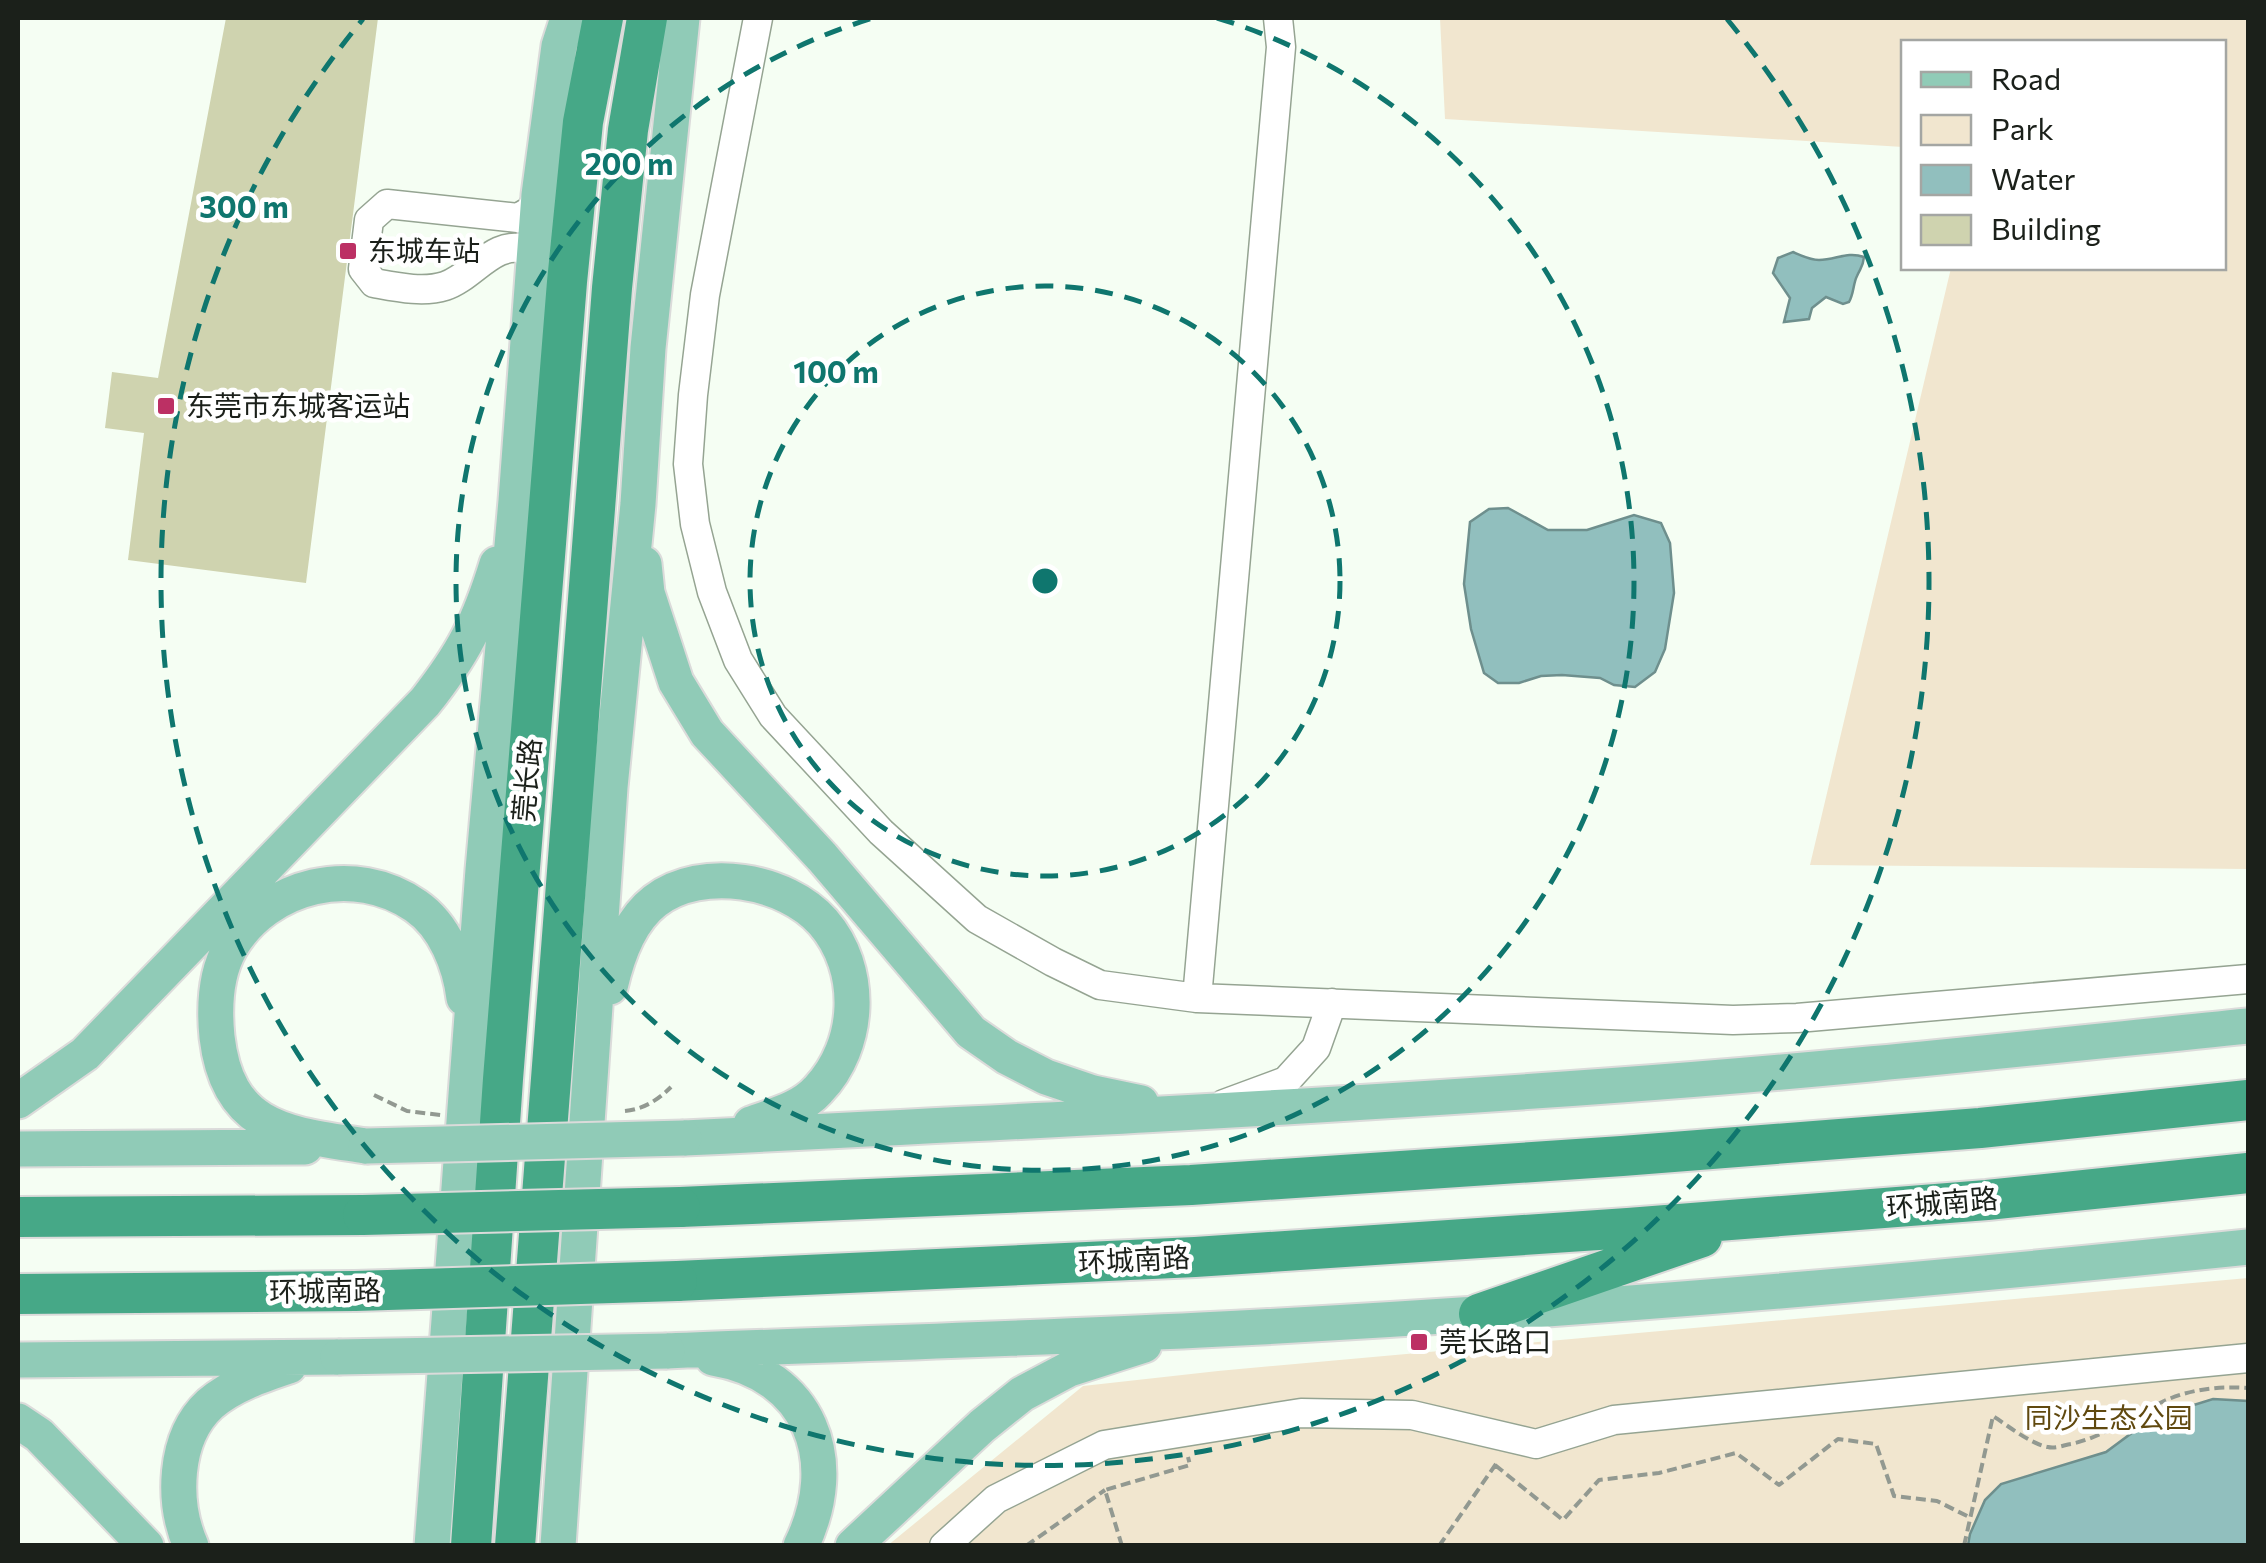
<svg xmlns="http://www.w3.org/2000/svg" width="2266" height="1563" font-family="Commissioner,'Noto Sans SC',sans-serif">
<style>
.green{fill:#f1e6cf}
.water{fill:#91bfbe;stroke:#6e8f8d;stroke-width:2.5}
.building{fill:#cfd3af}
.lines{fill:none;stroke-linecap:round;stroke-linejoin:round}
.minor-casing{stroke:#95a492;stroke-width:31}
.major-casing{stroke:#dbdbda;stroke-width:39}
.highway-casing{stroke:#dbdbda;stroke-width:44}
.path{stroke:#929991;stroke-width:4;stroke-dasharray:10 5;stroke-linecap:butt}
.minor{stroke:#fff;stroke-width:28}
.major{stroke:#90cbb7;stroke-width:35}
.highway{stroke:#46a887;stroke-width:40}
.major-bridge-casing{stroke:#dbdbda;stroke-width:39;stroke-linecap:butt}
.highway-bridge-casing{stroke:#dbdbda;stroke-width:44;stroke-linecap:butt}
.path-bridge{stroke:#929991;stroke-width:4;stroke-dasharray:10 5;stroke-linecap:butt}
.major-bridge{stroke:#90cbb7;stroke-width:35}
.highway-bridge{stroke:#46a887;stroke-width:40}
.ring{fill:none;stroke:#0f766e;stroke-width:5;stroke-dasharray:18 12}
.poi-dot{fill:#bc3064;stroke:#fff;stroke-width:4}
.labels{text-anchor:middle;stroke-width:9;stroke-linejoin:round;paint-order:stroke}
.poi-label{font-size:28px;fill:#1b201a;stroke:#fff;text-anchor:start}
.street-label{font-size:28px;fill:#1b201a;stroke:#fff}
.park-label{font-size:28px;fill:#60490f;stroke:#fff}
.centre{fill:#0f766e;stroke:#fff;stroke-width:5}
.ring-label{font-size:30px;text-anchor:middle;font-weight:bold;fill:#0f766e;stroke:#fff;stroke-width:9;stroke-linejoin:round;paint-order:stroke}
</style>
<rect width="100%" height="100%" fill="#f5fef3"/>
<!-- green -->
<path class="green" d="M1440,18H2248V869L1810,865L1951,268H2224V42H1904L1903,147L1445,119Z
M2248,1278V1545L887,1546L1083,1386L1218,1371Z"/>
<!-- water -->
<path class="water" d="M1793,252C1802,256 1810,260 1819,260C1836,260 1847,251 1864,257C1863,267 1861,267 1857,276C1853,284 1854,293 1849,302L1843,304L1826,297L1812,308L1809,319L1784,322L1790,298L1773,273L1778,258Z
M1508,508L1548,530H1587L1634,515L1661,523L1670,543L1674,593L1665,649L1655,672L1635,687L1614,685L1600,678L1562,675L1541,676L1519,683H1498L1484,673L1471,629L1464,584L1470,522L1489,509Z
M2213,1399L2248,1401V1545H1968L1970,1534L1985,1500L2001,1484L2106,1452L2152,1418Z"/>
<!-- building -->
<path class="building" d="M226,18H378L306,583L128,560L144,433L105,428L112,372L158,378Z"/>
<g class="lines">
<!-- minor casing -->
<g class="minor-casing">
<path id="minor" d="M758,18L705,295L693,395L688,464L695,524L712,592L738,660L773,716L881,832L977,919L1053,962L1100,985L1197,998L1733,1020L1797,1018L2248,979
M533,268L527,250C495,238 473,277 445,286C423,293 396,287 374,283L363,269L369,220L387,204L518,218L530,211L539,195
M1197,998L1281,47L1278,18
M1224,1104L1286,1081L1316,1048L1332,1003
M944,1546L996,1499L1104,1445L1301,1413L1412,1415L1536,1444L1614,1420L2248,1358"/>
</g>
<!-- major casing -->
<g class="major-casing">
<path id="major" d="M644,564L647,593L676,682L707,733L822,857L971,1032L1007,1057L1046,1077L1093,1093L1141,1103
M610,987C617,956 629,921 655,901C702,865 786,880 823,922C864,969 861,1045 818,1090C801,1109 775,1115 751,1124
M18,1101L85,1054L425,702C463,654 479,623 497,564
M684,1138C996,1123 1308,1108 1620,1085C1830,1070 2039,1047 2248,1026
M366,1146C290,1134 228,1132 217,1037C214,1007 215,975 230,948C267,884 355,863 416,906C445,926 460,965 464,998
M18,1149L305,1147
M667,1351C845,1344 1023,1339 1201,1330C1550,1313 1900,1283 2248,1247
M713,1358C810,1374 843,1460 801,1546
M18,1360L338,1357
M18,1421L39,1435L146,1546
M191,1546C172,1503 173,1438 210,1404C232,1385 262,1375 289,1366
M432,1546L483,870L516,501L539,195L559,46L568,18
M558,1546L610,787L638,504L648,348L682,18
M853,1546L982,1426L1022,1394L1069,1369L1144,1345"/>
</g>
<!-- highway casing -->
<g class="highway-casing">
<path id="highway" d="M680,1207L1191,1185L1622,1156L1980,1128L2248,1100
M18,1217L363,1215
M677,1281L1195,1257L1628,1228L1987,1200L2248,1173
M18,1294L355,1291
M1479,1314L1702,1237
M471,1546L503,1079L567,282L583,122L603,18
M515,1546L612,288L628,130L647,18"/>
</g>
<!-- path -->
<path class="path" d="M1495,1465L1563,1520L1599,1480L1659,1473L1736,1453L1779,1485L1838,1439L1876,1444L1894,1496L1937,1501L1969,1517
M1026,1546L1105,1490
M1122,1546L1105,1490L1190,1465L1188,1457
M1439,1546L1496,1464
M1964,1546L1993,1416C2008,1426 2031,1444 2048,1447C2055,1449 2064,1445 2071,1444C2106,1436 2132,1416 2164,1401C2191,1389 2219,1386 2248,1388"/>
<!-- minor -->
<use href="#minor" class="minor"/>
<!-- major -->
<use href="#major" class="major"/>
<!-- highway -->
<use href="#highway" class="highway"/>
<!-- major-bridge casing -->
<g class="major-bridge-casing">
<path id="major-bridge" d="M366,1146L684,1138
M338,1357L667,1351"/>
</g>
<!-- highway-bridge casing -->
<g class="highway-bridge-casing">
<path id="highway-bridge" d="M363,1215L680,1207
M355,1291L677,1281"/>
</g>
<!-- path-bridge -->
<path class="path-bridge" d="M374,1095L407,1111L441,1115
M625,1111C644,1109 658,1100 671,1087"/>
<!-- major-bridge -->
<use href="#major-bridge" class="major-bridge"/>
<!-- highway-bridge -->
<use href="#highway-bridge" class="highway-bridge"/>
</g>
<!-- distance rings -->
<g class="ring">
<circle cx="1045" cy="581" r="295"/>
<path d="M1217 18A589 589 0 1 1 873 18"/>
<path d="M1727 19A884 884 0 1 1 363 19"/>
</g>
<!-- markers -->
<g class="poi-dot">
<rect x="338" y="241" width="20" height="20" rx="5"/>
<rect x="156" y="396" width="20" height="20" rx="5"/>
<rect x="1409" y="1332" width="20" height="20" rx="5"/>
</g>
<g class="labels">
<!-- poi labels -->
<g class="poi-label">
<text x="368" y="261">东城车站</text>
<text x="186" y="416">东莞市东城客运站</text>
<text x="1439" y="1352">莞长路口</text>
</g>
<!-- street labels -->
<g class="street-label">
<text transform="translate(527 780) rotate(-85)" y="10">莞长路</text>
<text transform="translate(1942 1203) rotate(-5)" y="10">环城南路</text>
<text transform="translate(1134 1260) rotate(-3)" y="10">环城南路</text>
<text transform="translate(325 1291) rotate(-1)" y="10">环城南路</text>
</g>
<!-- park labels -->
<g class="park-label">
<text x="2109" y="1428">同沙生态公园</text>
</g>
</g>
<circle cx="1045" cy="581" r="15" class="centre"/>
<g class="ring-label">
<text x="629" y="175">200 m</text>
<text x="244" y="218">300 m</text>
<text x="836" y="383">100 m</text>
</g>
<!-- border -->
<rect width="2266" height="1563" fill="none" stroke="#1b201a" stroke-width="40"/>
<!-- legend -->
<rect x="1901" y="40" width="325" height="230" fill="#ffffff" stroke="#a4a6a3" stroke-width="2.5"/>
<rect x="1921" y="72" width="50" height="15" fill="#90cbb7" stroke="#a4a6a3" stroke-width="2.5"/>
<text x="1991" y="90" font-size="30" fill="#1b201a">Road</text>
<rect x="1921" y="115" width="50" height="30" fill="#f1e6cf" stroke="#a4a6a3" stroke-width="2.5"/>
<text x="1991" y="140" font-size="30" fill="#1b201a">Park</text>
<rect x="1921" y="165" width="50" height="30" fill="#91bfbe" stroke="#a4a6a3" stroke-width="2.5"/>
<text x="1991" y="190" font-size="30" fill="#1b201a">Water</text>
<rect x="1921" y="215" width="50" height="30" fill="#cfd3af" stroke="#a4a6a3" stroke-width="2.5"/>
<text x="1991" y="240" font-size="30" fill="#1b201a">Building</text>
</svg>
